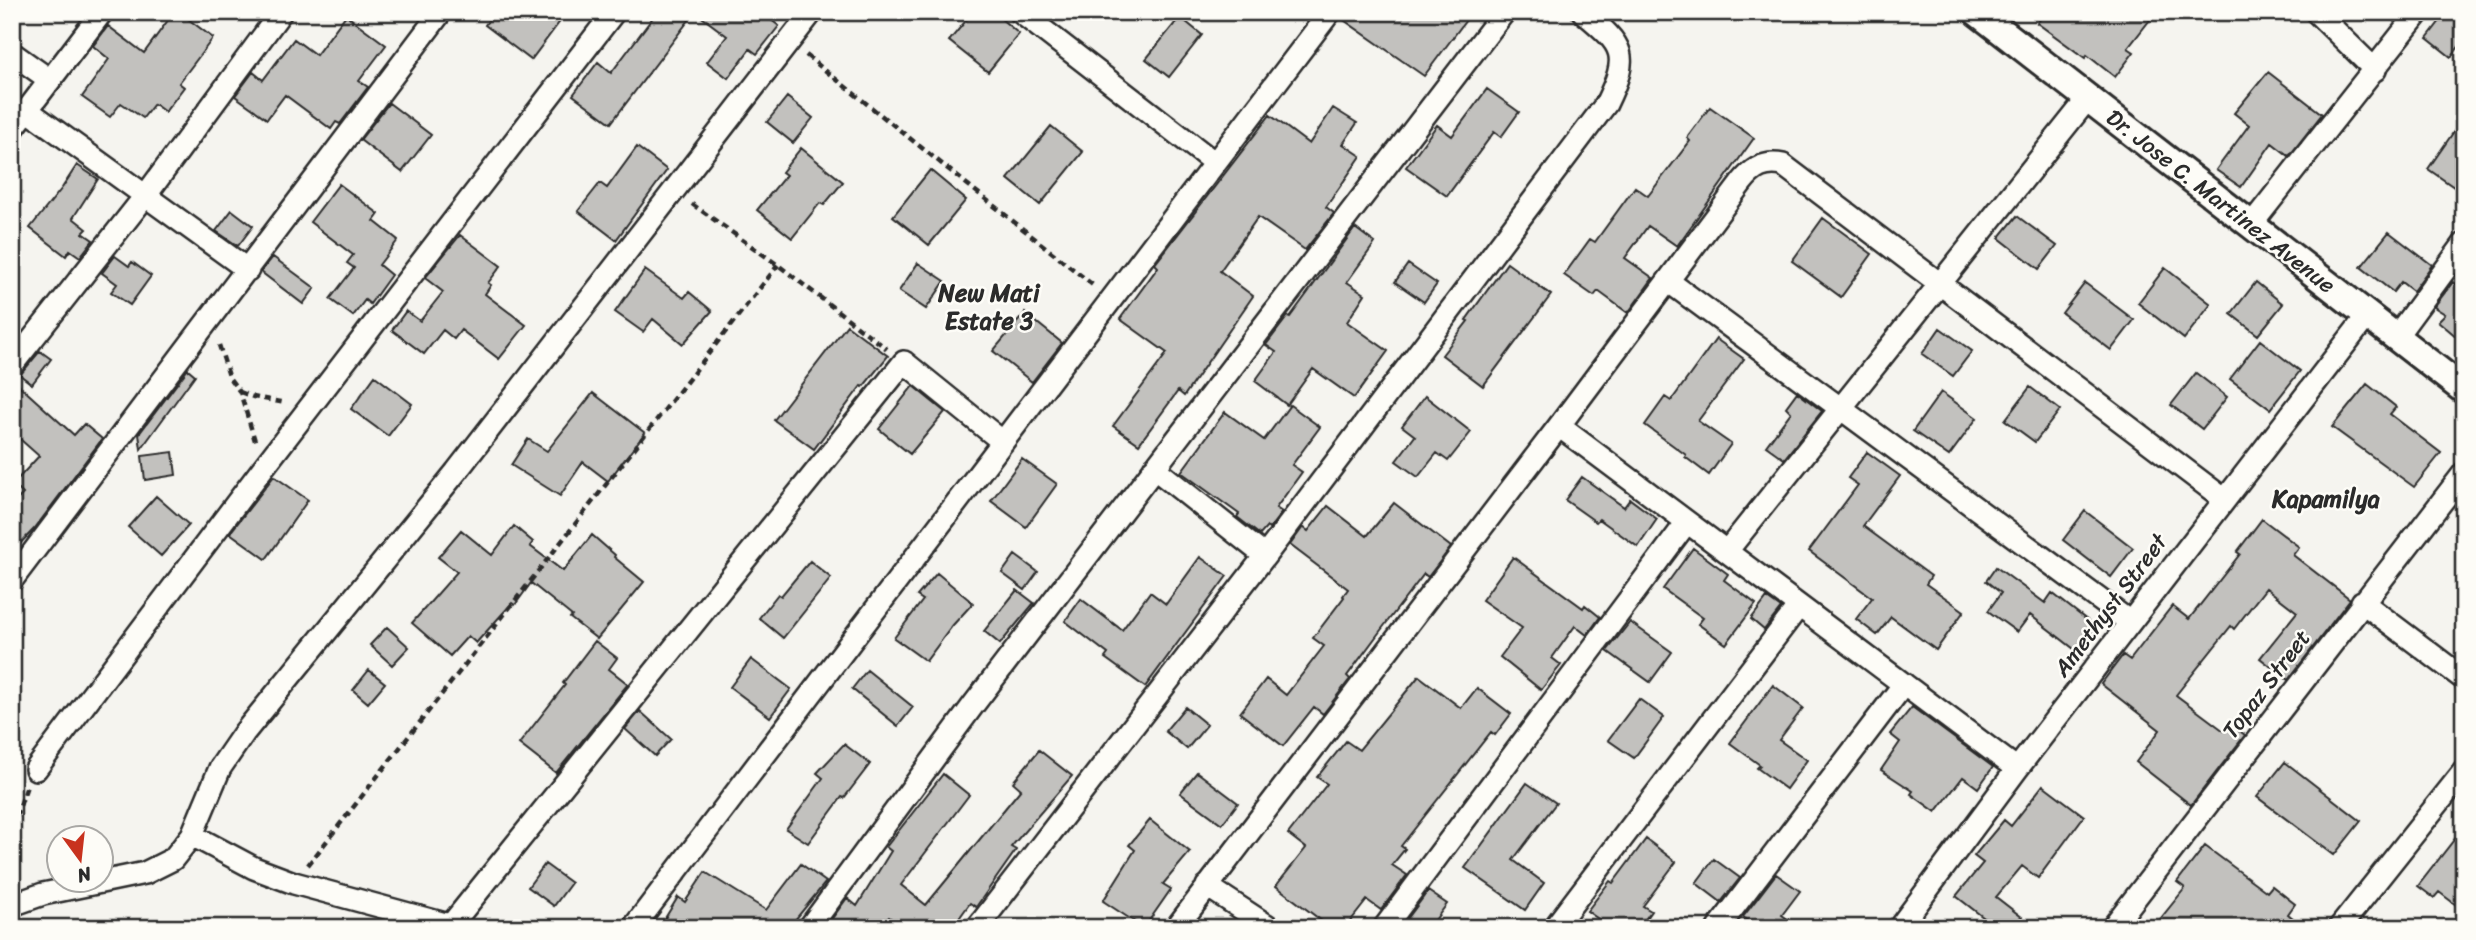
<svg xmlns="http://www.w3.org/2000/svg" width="2476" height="940" font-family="Sriracha,sans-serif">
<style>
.building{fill:#c2c1be;stroke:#2b2b2b;stroke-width:2}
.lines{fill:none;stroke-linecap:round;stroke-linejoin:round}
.minor-casing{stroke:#2b2b2b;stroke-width:26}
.tertiary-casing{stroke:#2b2b2b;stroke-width:32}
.path{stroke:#2b2b2b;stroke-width:4.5;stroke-dasharray:7 5;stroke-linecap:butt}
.minor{stroke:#fdfcf7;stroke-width:21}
.tertiary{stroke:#fdfcf7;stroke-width:26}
.labels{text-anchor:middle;stroke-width:5;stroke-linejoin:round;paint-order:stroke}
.street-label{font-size:23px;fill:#2b2b2b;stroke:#fdfcf7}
.neighbourhood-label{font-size:24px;font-weight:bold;fill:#2b2b2b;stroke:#fdfcf7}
</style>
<rect width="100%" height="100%" fill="#f5f4ef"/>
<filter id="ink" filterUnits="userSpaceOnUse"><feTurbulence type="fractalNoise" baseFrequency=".0143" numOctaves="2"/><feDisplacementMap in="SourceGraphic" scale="14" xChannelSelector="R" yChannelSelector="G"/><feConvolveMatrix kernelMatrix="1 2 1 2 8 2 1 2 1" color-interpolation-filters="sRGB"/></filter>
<g filter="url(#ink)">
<!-- building -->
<path class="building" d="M174,12H179L213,38L179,83L184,87L165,112L154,104L143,118L121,103L110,117L82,97L109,59L93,46L108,26L144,53Z
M494,12H567L531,60L485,25Z
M657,12H695L611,123L573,95L598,62L611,73Z
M695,12H761L779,26L757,54L750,49L728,78L707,62L727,36Z
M973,12H993L1019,34L988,72L949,41Z
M1343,12H1472L1424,76L1341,18Z
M2046,12H2156L2128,48L2134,52L2115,77L2087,55L2085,58L2037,23Z
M2447,12H2464V40L2451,57L2427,38Z
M346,15L386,45L359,81L368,87L340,124L336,122L331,129L285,95L267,119L235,96L253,72L263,80L294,39L316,55Z
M1180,17L1202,35L1169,77L1146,59Z
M2268,72L2322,114L2289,156L2272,143L2241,187L2216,170L2249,125L2234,113Z
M1487,89L1519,112L1501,137L1494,132L1447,196L1406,167L1437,125L1452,136Z
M787,97L813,118L793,143L767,122Z
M389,103L431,135L402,172L360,140Z
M1710,107L1754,138L1677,246L1648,226L1625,258L1653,278L1628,313L1598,291L1594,296L1564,275L1590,239L1595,242L1635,187L1648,196L1690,141L1687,138Z
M1333,108L1357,123L1343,144L1361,156L1326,207L1334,213L1305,250L1258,217L1220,271L1253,296L1184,396L1178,391L1139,444L1113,426L1167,353L1120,319L1158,267L1155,264L1270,115L1309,144Z
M2464,117V194L2428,169Z
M1051,126L1083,152L1040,205L1008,179Z
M637,147L667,170L616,240L578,211L600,183L607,188Z
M801,148L843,182L824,205L820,203L792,238L757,210L786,175L782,172Z
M77,165L98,179L73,218L87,229L83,233L93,240L80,257L70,250L66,256L30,228L62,188Z
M930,170L966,200L929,245L893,216Z
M339,184L379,214L374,221L398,240L379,265L391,275L370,304L365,300L353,316L330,299L354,268L347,263L353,255L310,222Z
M232,210L253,226L238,246L216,231Z
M2017,216L2057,246L2039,269L1999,238Z
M1823,218L1872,254L1841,297L1792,261Z
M1355,228L1375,243L1347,282L1365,294L1347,322L1388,351L1354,398L1313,369L1287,405L1255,381L1276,352L1266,345L1288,316L1290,317Z
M2389,232L2432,265L2413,291L2401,282L2393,292L2361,267Z
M460,235L501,266L488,283L491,285L485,294L526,325L499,359L461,330L454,339L443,330L424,354L392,330L406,311L420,321L443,292L425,278Z
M115,256L129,266L132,262L151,276L130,305L111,292L117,284L102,273Z
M273,257L315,288L303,304L261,272Z
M918,263L945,281L926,309L899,291Z
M1507,263L1551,295L1483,386L1442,355L1468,321L1466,320Z
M1408,264L1437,284L1424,302L1395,282Z
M2165,268L2211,304L2184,339L2138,303Z
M645,270L684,298L689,292L712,311L683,344L653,319L643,332L615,312Z
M2256,282L2283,304L2258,335L2231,314Z
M2453,282L2464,290V343L2438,321L2445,314L2434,307Z
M2085,283L2134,320L2111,350L2062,313Z
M1025,313L1062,343L1032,382L993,351Z
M847,325L888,356L863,387L861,386L814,449L774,420Z
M1940,328L1972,351L1953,376L1922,354Z
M1716,339L1744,359L1698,421L1731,444L1709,475L1685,457L1686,455L1645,425L1665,397L1671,401Z
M2260,340L2300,371L2270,409L2230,379Z
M40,351L51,359L32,384L20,375Z
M188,369L195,375L141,449L139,434Z
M2196,373L2227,397L2202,429L2171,405Z
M375,376L412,404L388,436L351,409Z
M12,379L74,435L84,424L102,439L35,528L12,552V505L23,494L13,484L39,456L12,432Z
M2367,384L2396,407L2390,414L2441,453L2414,487L2332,427Z
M913,386L945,412L910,454L879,429Z
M2030,387L2060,410L2035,442L2005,420Z
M1797,392L1822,411L1784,459L1766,446L1791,412L1786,407Z
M1941,392L1977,418L1949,456L1913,431Z
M593,393L645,433L608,481L583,462L560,496L511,465L528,439L547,451Z
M1425,396L1471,432L1448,461L1437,453L1418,477L1396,461L1415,436L1402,426Z
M1290,405L1320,427L1292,465L1302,472L1276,508L1282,512L1269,529L1267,527L1260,535L1237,517L1239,514L1181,472L1225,412L1264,440Z
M173,452L176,475L145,480L142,456Z
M1867,452L1900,476L1863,526L1931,576L1926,584L1964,611L1936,650L1891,617L1877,635L1856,619L1872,598L1809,551L1858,485L1848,478Z
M1022,459L1057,484L1026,527L991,501Z
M274,476L308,500L266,559L230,533Z
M1582,477L1624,507L1630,499L1657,519L1638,547L1599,519L1596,522L1565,500Z
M156,496L189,525L161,556L128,527Z
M1394,503L1451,547L1428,577L1424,574L1381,630L1347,676L1350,679L1323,714L1314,707L1283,746L1240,713L1266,679L1286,695L1324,646L1313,638L1344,597L1343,596L1348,589L1290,545L1303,527L1308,531L1328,506L1367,536Z
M2085,511L2133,548L2111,577L2063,540Z
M2262,519L2299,547L2293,555L2350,599L2288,680L2260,658L2297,612L2266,588L2234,629L2231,626L2176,695L2224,731L2230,724L2245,735L2191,805L2136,762L2160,730L2101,684L2123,655L2130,660L2172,606L2189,619L2240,554L2237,552Z
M514,526L533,542L530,546L563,571L592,535L615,555L614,557L644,582L597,639L570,618L572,616L531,583L515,605L512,603L476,643L468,636L450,656L412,623L457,572L438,557L461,530L492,555Z
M1693,548L1728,574L1724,580L1756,604L1726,644L1698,624L1703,618L1663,589Z
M1015,555L1038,572L1025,590L1002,573Z
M1200,557L1227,576L1145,687L1105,658L1108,654L1065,621L1081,599L1122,630L1150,592L1166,604Z
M1513,557L1583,608L1585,605L1600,617L1587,635L1575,626L1552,658L1561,665L1541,690L1500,657L1522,628L1482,600Z
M810,561L831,578L783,638L759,618L778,594L781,596Z
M1996,567L2045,603L2052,593L2097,628L2078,652L2030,615L2017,632L1988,611L2001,593L1986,581Z
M937,573L973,603L953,625L926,661L894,638L923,600L917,596Z
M1017,590L1034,603L1000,644L984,631Z
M1767,598L1781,608L1764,630L1751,619Z
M1630,622L1672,652L1650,682L1607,651Z
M387,627L409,647L392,665L370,645Z
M595,641L617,658L609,669L628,684L556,773L519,744L565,685L563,683Z
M751,659L791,689L770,717L730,687Z
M369,670L385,683L368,703L353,690Z
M867,670L913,707L898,726L852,689Z
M1419,676L1461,708L1477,688L1511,714L1495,735L1491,732L1401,846L1405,849L1392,865L1407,875L1381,910L1367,900L1345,928H1331L1276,886L1306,848L1288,834L1327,784L1317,777L1346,741L1359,750Z
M1773,685L1803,708L1779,740L1807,760L1786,789L1757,768L1760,765L1730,743Z
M1639,699L1664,717L1634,758L1608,740Z
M1185,707L1207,725L1187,749L1165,731Z
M1912,707L1993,767L1978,788L1963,777L1936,812L1911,794L1913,791L1881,770L1900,742L1890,734Z
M640,711L671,739L655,756L625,729Z
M844,744L870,764L844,798L842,797L808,843L786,829L823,778L817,773Z
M1039,750L1072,776L1011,847L1016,850L976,907L970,903L952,928H904L889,917L882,925L885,928H842L831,920L847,898L857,906L891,851L886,847L943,774L969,795L901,885L926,905L1021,789L1013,782Z
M2285,762L2361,821L2334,855L2257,797Z
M1197,772L1238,803L1222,824L1180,793Z
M1527,783L1556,803L1513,860L1544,883L1525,910L1465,868Z
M2043,785L2084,816L2038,878L2022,866L1996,897L2036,928H1997L1956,896L1983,863L1974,856L2004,820L2011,826Z
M1150,820L1190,852L1163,884L1171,889L1144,928L1103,901L1135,850L1129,845Z
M2464,827V911L2439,892L2434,898L2418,886Z
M1646,839L1676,862L1643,906L1651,911L1639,928H1611L1587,911L1610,881L1613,883Z
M2205,846L2267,892L2272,886L2295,904L2288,914L2305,928H2153L2185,888L2177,882Z
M1714,859L1740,878L1721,902L1696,883Z
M545,864L571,883L554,906L528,887Z
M801,864L826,882L790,926L793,928H659L678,897L685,902L705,872L766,910Z
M1776,874L1800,891L1782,915L1800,928H1757L1743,917Z
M1428,891L1447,904L1429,928H1403L1402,926Z"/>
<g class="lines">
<!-- minor casing -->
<g class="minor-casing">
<path id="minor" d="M1020,12L1215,163
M2316,12L2375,70
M12,53L50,80
M27,110L248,270
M12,130L102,12
M2251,225L2419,12
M1668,281L2130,622
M2395,338L2464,244
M12,365L146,195L281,12
M1559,426L2017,769
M1154,468L1265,556
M1727,551L2089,97
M12,580L441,12
M2362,602L2464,679
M36,769L263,468L614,12
M192,835L254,868L294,883L460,928
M1207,886L1271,928
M12,905L43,894L145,873L173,859L192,835L220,768L244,733L456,472L812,12
M451,925L904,362L1003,442
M633,928L1330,12
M809,928L974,704L1504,12
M977,928L1265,556L1606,104C1630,54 1625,47 1583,12
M1176,928L1559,426L1742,182C1753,168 1765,161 1783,165L2224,499
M1384,928L1687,522
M1554,928L1799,606
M1718,928L1904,684
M1899,928L2017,769L2367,316
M2112,928L2464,473
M2339,928L2464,771"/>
</g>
<!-- tertiary casing -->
<g class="tertiary-casing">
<path id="tertiary" d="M1977,12L2464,390"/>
</g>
<!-- path -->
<path class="path" d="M806,55L1094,286
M692,204L778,265L887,349
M219,345L230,379L240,392L256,444
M240,392L253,397L286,403
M12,828L27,786
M308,865L778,265"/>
<!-- minor -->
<use href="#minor" class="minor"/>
<!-- tertiary -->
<use href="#tertiary" class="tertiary"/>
</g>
</g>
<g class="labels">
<!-- street labels -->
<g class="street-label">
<text transform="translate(2221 201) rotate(38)" y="8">Dr. Jose C. Martinez Avenue</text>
<text transform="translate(2110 605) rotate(-53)" y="8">Amethyst Street</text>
<text transform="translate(2266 684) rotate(-53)" y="8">Topaz Street</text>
</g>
<!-- neighbourhood labels -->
<g class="neighbourhood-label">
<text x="989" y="301">New Mati<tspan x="989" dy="28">Estate 3</tspan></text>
<text x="2326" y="507">Kapamilya</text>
</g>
</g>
<!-- margin -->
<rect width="2476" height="940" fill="none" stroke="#fdfcf7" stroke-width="42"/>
<rect x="21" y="21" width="2434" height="898" fill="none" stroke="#2b2b2b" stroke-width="2.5" filter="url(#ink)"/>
<!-- north arrow -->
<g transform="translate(80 859) rotate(165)"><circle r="33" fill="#fdfcf7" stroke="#a9a8a5" stroke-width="2"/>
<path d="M0-5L12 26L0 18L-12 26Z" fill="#c8321e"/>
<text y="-10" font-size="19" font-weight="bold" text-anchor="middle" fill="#2b2b2b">N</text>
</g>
</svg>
